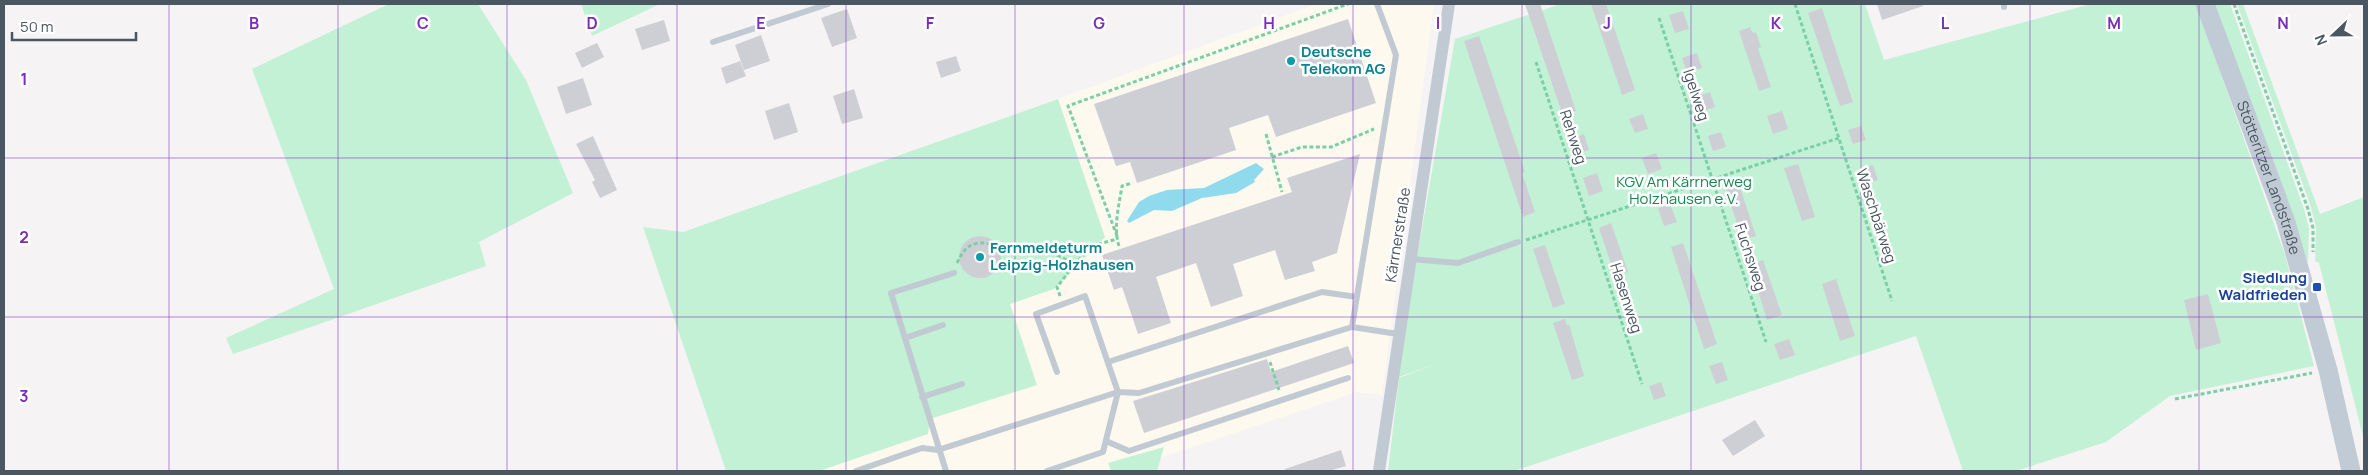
<svg xmlns="http://www.w3.org/2000/svg" width="2368" height="475" font-family="Manrope,sans-serif">
<style>
.commercial{fill:#fdf9ef}
.green{fill:#c3f1d5}
.water{fill:#90daee}
.building{fill:#cdcfd5}
.lines{fill:none;stroke-linecap:round;stroke-linejoin:round}
.path{stroke:#7ad0a6;stroke-width:3;stroke-dasharray:4 2.5;stroke-linecap:butt}
.lane{stroke:#c1cad2;stroke-width:6}
.street{stroke:#c1cad2;stroke-width:12}
.secondary{stroke:#c1cbd6;stroke-width:19}
.grid{fill:none;stroke:#7b2cbf;stroke-width:1;stroke-opacity:0.55}
.culture-dot{fill:#0f9aa8;stroke:#fff;stroke-width:2}
.transit-dot{fill:#1a4fb4;stroke:#fff;stroke-width:2}
.labels{text-anchor:middle;stroke-width:5;stroke-linejoin:round;paint-order:stroke}
.culture-label{font-size:15px;font-weight:bold;fill:#0d838f;stroke:#fff;text-anchor:start}
.street-label{font-size:15px;fill:#4a5661;stroke:#fff}
.park-label{font-size:15px;fill:#17864f;stroke:#fff}
.transit-label{font-size:15px;font-weight:bold;fill:#164399;stroke:#fff;text-anchor:end}
.grid-label{font-size:16px;text-anchor:middle;font-weight:bold;fill:#7b2cbf;stroke:#fff;stroke-width:5;stroke-linejoin:round;paint-order:stroke}
</style>
<rect width="100%" height="100%" fill="#f5f3f3"/>
<!-- commercial -->
<path class="commercial" d="M1316,4H1434L1382,395L1357,392L1160,458L1135,471H726L643,227L683,232L1058,99Z"/>
<!-- green -->
<path class="green" d="M389,4H478L526,80L573,193L479,242L486,266L233,354L226,338L334,289L252,69Z
M581,4H660L592,36Z
M1561,4H1865L1884,60L2091,4H2196L2285,255L2314,366L2170,396L2106,442L2016,471H1963L1916,336L1514,471H1388L1399,378L1438,363L1396,378L1455,39Z
M2213,4H2230L2304,209L2309,228L2308,263Z
M2237,4H2243L2320,214L2364,197V440L2319,263L2315,261L2316,227L2311,207Z
M1058,99L1105,237L1054,289L1010,304L1037,385L930,419L928,434L819,471H726L643,227L683,232Z
M1164,447L1157,471H1111L1108,463Z"/>
<!-- water -->
<path class="water" d="M1256,163L1264,169L1254,180L1255,182L1236,193L1202,198L1172,211L1154,210L1129,223L1127,221L1139,202L1149,196L1167,190L1204,188Z"/>
<!-- building -->
<path class="building" d="M1525,4H1540L1576,111L1563,116Z
M1591,4H1606L1635,90L1622,95Z
M1877,4H1923V6L1882,20Z
M1822,8L1853,102L1840,106L1808,13Z
M847,9L857,38L832,47L821,18Z
M1683,11L1689,29L1675,33L1669,15Z
M1348,19L1376,103L1276,137L1268,115L1229,128L1236,150L1137,183L1130,162L1116,166L1094,104Z
M664,20L670,41L642,50L635,29Z
M1750,27L1753,33L1756,32L1761,47L1758,48L1771,87L1759,91L1739,31Z
M761,35L770,61L744,70L735,45Z
M1479,36L1525,172L1522,173L1535,212L1523,217L1464,41Z
M597,43L604,57L582,68L575,53Z
M1697,53L1702,68L1687,73L1682,58Z
M956,56L961,71L941,78L936,62Z
M740,61L746,76L726,84L721,68Z
M583,78L592,105L566,114L557,87Z
M854,89L863,118L842,124L833,96Z
M1710,92L1715,107L1700,112L1695,97Z
M789,103L798,132L774,140L765,111Z
M1782,111L1788,129L1773,134L1767,116Z
M1643,114L1648,129L1635,133L1629,119Z
M1861,126L1866,140L1853,144L1848,130Z
M1721,132L1726,147L1713,151L1708,136Z
M1584,134L1589,150L1575,155L1570,139Z
M593,136L617,190L600,198L592,182L595,180L576,144Z
M1656,153L1662,169L1648,174L1642,158Z
M1360,154L1337,253L1312,262L1315,271L1285,280L1275,250L1233,264L1243,296L1211,307L1196,263L1156,277L1171,323L1138,334L1122,287L1114,290L1102,255L1292,192L1287,178Z
M1798,164L1815,217L1802,221L1784,168Z
M1873,165L1878,180L1865,184L1860,169Z
M1597,173L1603,191L1589,196L1583,178Z
M1738,181L1756,236L1743,240L1724,186Z
M1670,204L1677,222L1664,226L1658,208Z
M1611,223L1628,272L1615,276L1599,228Z
M959 257a21 21 0 1 1 42 0a21 21 0 1 1-42 0Z
M1683,243L1717,344L1704,349L1671,247Z
M1545,245L1565,304L1553,308L1533,249Z
M1763,260L1782,315L1767,320L1750,265Z
M1836,279L1855,336L1840,341L1822,284Z
M2208,294L2221,343L2196,350L2184,300Z
M1565,319L1567,325L1569,324L1584,376L1572,380L1553,323Z
M1789,339L1795,355L1780,360L1774,344Z
M1348,346L1354,363L1144,433L1133,401L1267,359L1271,372Z
M1722,362L1728,380L1716,384L1709,366Z
M1661,382L1666,396L1654,400L1649,386Z
M1755,420L1765,436L1733,456L1722,440Z
M1341,450L1346,466L1329,471H1285V469Z"/>
<g class="lines">
<!-- path -->
<path class="path" d="M1795,4L1892,301
M2234,4L2308,209L2313,228V252
M1659,18L1766,342
M1536,62L1642,384
M1266,134L1282,192
M1272,157L1302,147H1331L1374,129
M1117,236L1068,106L1348,4
M1526,240L1839,138
M1119,246C1113,228 1119,205 1122,186L1132,183
M957,263C962,253 967,244 979,243C986,242 996,246 1002,247C1027,251 1053,248 1074,265L1092,246L1117,239
M1060,296L1057,287L1074,265
M1270,362L1279,390
M2175,399L2312,373"/>
<!-- lane -->
<path class="lane" d="M2004,7V4
M713,42L828,4
M1411,259L1458,263L1518,242
M1352,327L1396,55L1377,4
M905,338L943,325
M1108,362L1322,292L1357,297
M922,397L962,384
M1106,441L1129,451L1348,378
M856,471L922,448L938,450L1118,392L1139,393L1352,327L1398,334
M946,471L891,293L954,273
M1047,471L1103,452L1118,392L1085,296L1036,314L1057,372"/>
<!-- street -->
<path class="street" d="M1379,471L1449,4"/>
<!-- secondary -->
<path class="secondary" id="s1" d="M2205,4L2286,222L2328,370L2351,471"/>
</g>
<!-- grid -->
<path class="grid" d="M169,4V471M338,4V471M507,4V471M677,4V471M846,4V471M1015,4V471M1184,4V471M1353,4V471M1522,4V471M1691,4V471M1861,4V471M2030,4V471M2199,4V471M4,158H2364M4,317H2364"/>
<!-- markers -->
<g class="culture-dot">
<circle cx="1291" cy="61" r="5"/>
<circle cx="980" cy="257" r="5"/>
</g>
<rect class="transit-dot" x="2312" y="282" width="10" height="10" rx="2.5"/>
<g class="labels">
<!-- culture labels -->
<g class="culture-label">
<text x="1301" y="57">Deutsche<tspan x="1301" dy="17">Telekom AG</tspan></text>
<text x="990" y="253">Fernmeldeturm<tspan x="990" dy="17">Leipzig-Holzhausen</tspan></text>
</g>
<!-- street labels -->
<g class="street-label">
<text transform="translate(1696 95) rotate(72)" y="5">Igelweg</text>
<text transform="translate(1573 137) rotate(72)" y="5">Rehweg</text>
<text dy="5" stroke="none"><textPath href="#s1" startOffset="185">Stötteritzer Landstraße</textPath></text>
<text transform="translate(1876 216) rotate(72)" y="5">Waschbärweg</text>
<text transform="translate(1398 235) rotate(-81)" y="5">Kärrnerstraße</text>
<text transform="translate(1750 257) rotate(72)" y="5">Fuchsweg</text>
<text transform="translate(1626 298) rotate(72)" y="5">Hasenweg</text>
</g>
<!-- park labels -->
<g class="park-label">
<text x="1684" y="187">KGV Am Kärrnerweg<tspan x="1684" dy="17">Holzhausen e.V.</tspan></text>
</g>
<!-- transit labels -->
<g class="transit-label">
<text x="2307" y="283">Siedlung<tspan x="2307" dy="17">Waldfrieden</tspan></text>
</g>
</g>
<g class="grid-label">
<text x="254" y="29">B</text>
<text x="423" y="29">C</text>
<text x="592" y="29">D</text>
<text x="761" y="29">E</text>
<text x="930" y="29">F</text>
<text x="1099" y="29">G</text>
<text x="1269" y="29">H</text>
<text x="1438" y="29">I</text>
<text x="1607" y="29">J</text>
<text x="1776" y="29">K</text>
<text x="1945" y="29">L</text>
<text x="2114" y="29">M</text>
<text x="2283" y="29">N</text>
<text x="24" y="85">1</text>
<text x="24" y="243">2</text>
<text x="24" y="402">3</text>
</g>
<!-- border -->
<rect width="2368" height="475" fill="none" stroke="#4a5661" stroke-width="10"/>
<!-- north arrow -->
<g transform="translate(2333 35) rotate(248)" stroke="#ffffff" stroke-width="4" paint-order="stroke">
<path d="M0-4L9 19L0 12L-9 19Z" fill="#4a5661"/>
<text y="-8" font-size="14" font-weight="bold" text-anchor="middle" fill="#4a5661">N</text>
</g>
<!-- scale -->
<path d="M12 32v8h124v-8" fill="none" stroke="#4a5661" stroke-width="2.5"/>
<text x="20" y="32" font-size="15" fill="#4a5661" stroke="#ffffff" stroke-width="4" paint-order="stroke">50 m</text>
</svg>
